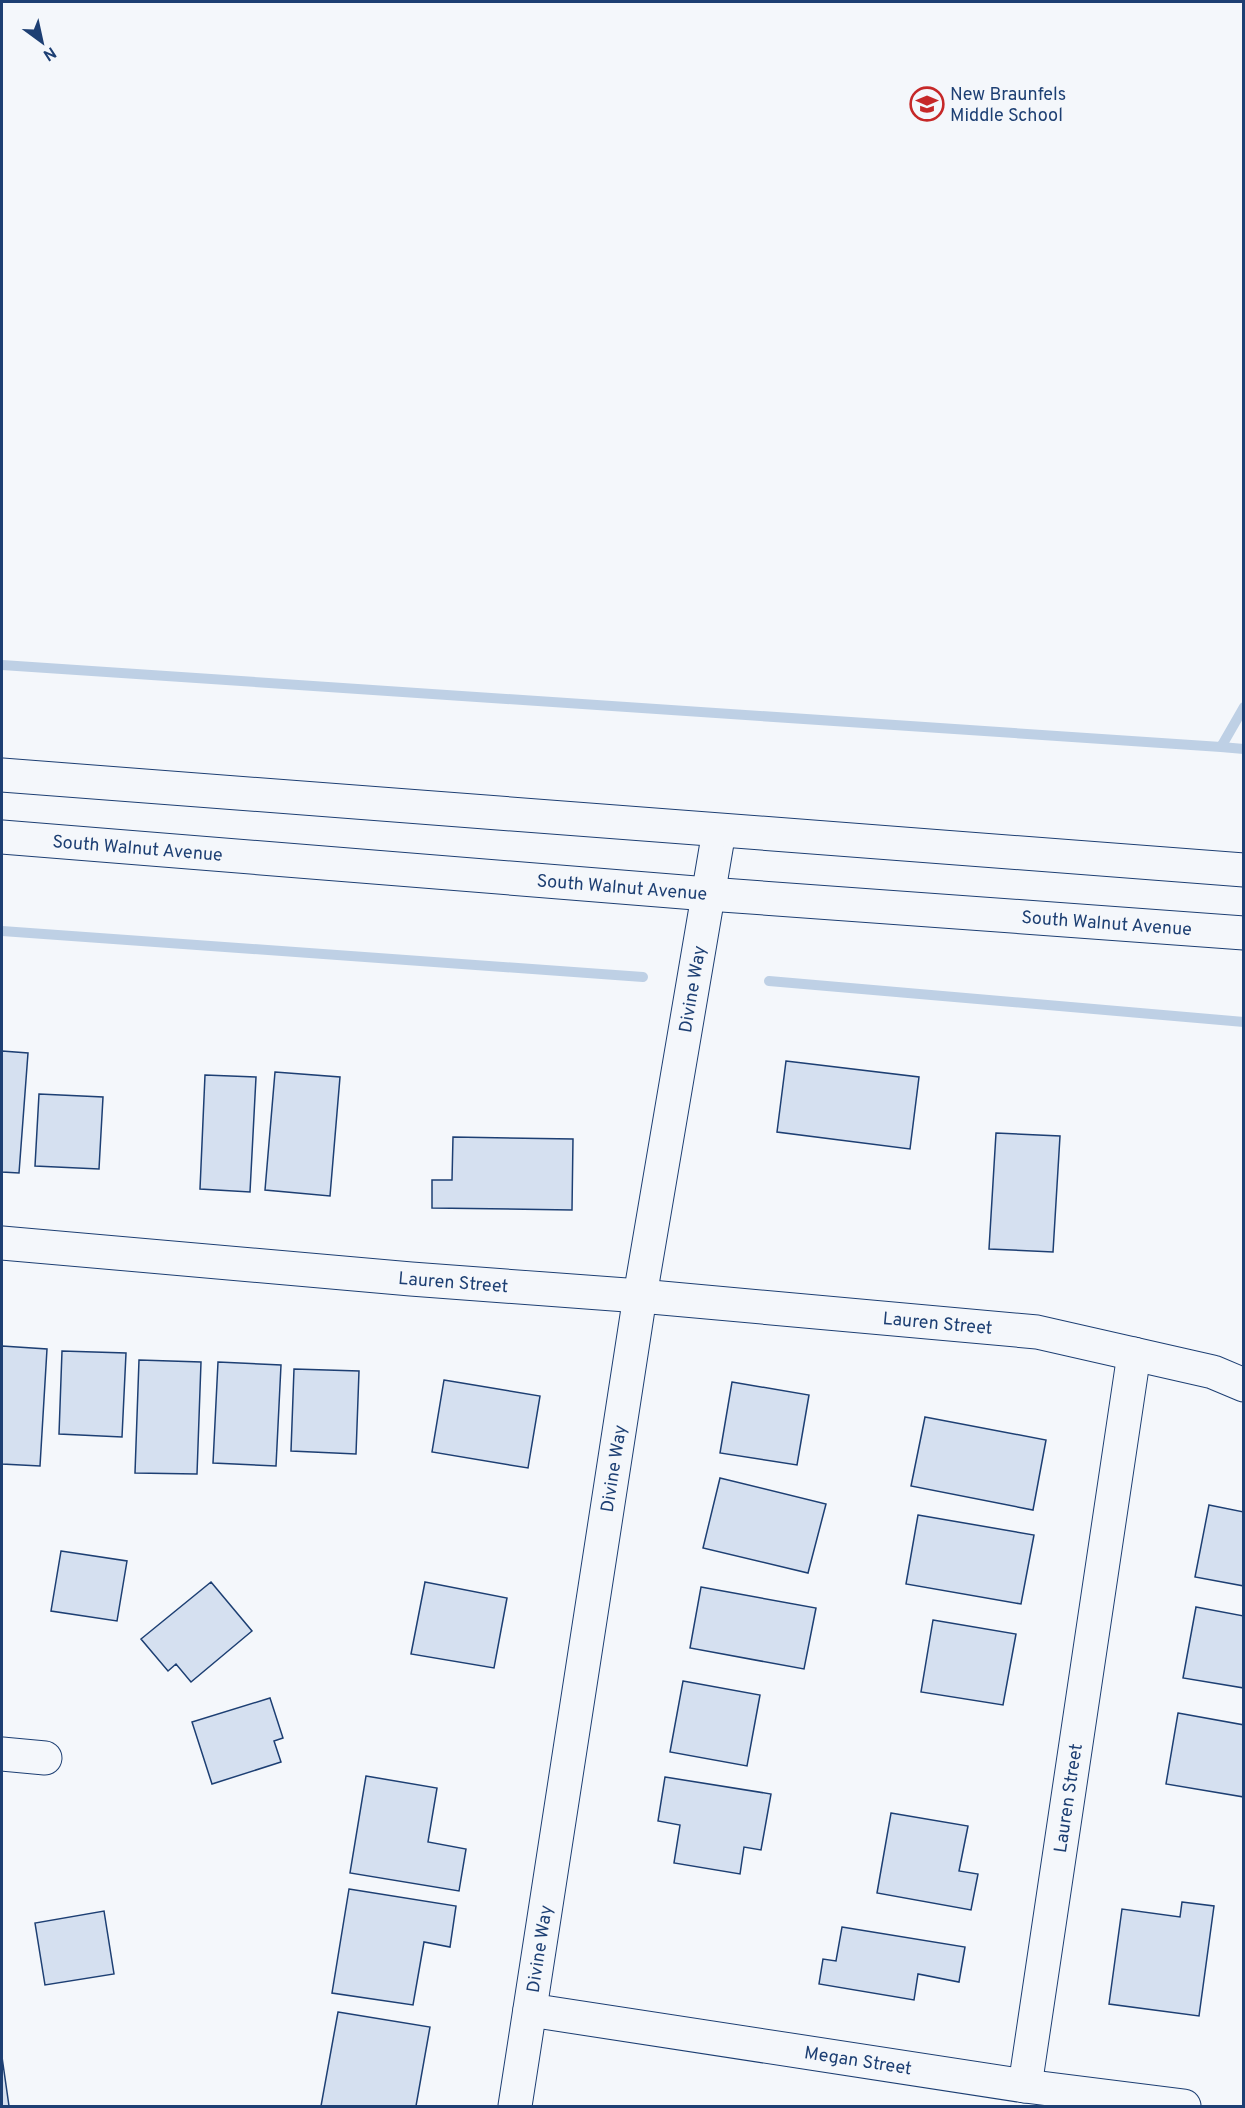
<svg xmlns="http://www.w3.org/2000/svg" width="1245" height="2108" font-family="Overpass,sans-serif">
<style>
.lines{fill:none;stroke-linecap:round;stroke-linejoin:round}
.stream{stroke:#bed0e5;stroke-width:10}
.building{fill:#d5e0f0;stroke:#1d3f73;stroke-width:1.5}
.minor-casing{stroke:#1d3f73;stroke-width:35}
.tertiary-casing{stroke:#1d3f73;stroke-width:35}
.minor{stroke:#f4f7fb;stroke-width:33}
.tertiary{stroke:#f4f7fb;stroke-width:33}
.labels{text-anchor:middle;stroke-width:4.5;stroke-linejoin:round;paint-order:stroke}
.poi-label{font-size:18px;fill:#1d3f73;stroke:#f4f7fb;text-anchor:start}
.street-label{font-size:18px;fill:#1d3f73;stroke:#f4f7fb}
</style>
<rect width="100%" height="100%" fill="#f4f7fb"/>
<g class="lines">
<!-- stream -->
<path class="stream" d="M2,665L1221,747L1244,707
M1221,747L1244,749
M2,931L643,977
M769,981L1244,1022"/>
</g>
<!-- building -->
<path class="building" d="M2,1051L28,1053L19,1173L2,1172Z
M786,1061L919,1077L910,1149L777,1132Z
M275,1072L340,1077L330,1196L265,1190Z
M205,1075L256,1077L250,1192L200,1189Z
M39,1094L103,1097L99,1169L35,1166Z
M996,1133L1060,1136L1053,1252L989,1249Z
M453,1137L573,1139L572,1210L432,1208V1180H452Z
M2,1346L47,1349L40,1466L2,1464Z
M62,1351L126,1353L122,1437L59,1434Z
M139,1360L201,1362L197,1474L135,1473Z
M218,1362L281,1365L276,1466L213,1463Z
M294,1369L359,1371L356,1454L291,1451Z
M444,1380L540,1396L528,1468L432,1452Z
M732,1382L809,1395L797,1465L720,1453Z
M925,1417L1046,1440L1033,1510L911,1486Z
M720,1478L826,1504L808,1573L703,1548Z
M1209,1505L1244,1512V1586L1195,1577Z
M918,1515L1034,1535L1021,1604L906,1584Z
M61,1551L127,1561L117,1621L51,1611Z
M211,1582L252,1631L191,1682L176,1664L168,1671L141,1639Z
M425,1582L507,1598L494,1668L411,1654Z
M701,1587L816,1608L804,1669L690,1648Z
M1196,1607L1244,1616V1688L1183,1678Z
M933,1620L1016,1634L1003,1705L921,1692Z
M683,1681L760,1695L747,1766L670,1752Z
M270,1698L283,1738L274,1741L281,1762L212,1784L192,1722Z
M1178,1713L1244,1725V1797L1166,1784Z
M366,1776L437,1788L428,1842L466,1849L459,1891L350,1873Z
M665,1777L771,1794L761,1850L744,1847L740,1874L674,1863L680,1825L658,1821Z
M891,1813L968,1826L959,1871L978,1874L971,1910L877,1893Z
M349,1889L456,1906L450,1947L424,1942L413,2005L332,1993Z
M1182,1902L1214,1906L1199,2016L1109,2004L1122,1909L1180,1917Z
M104,1911L114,1974L45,1985L35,1923Z
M842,1927L965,1947L959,1982L918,1974L914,2000L819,1984L823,1959L836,1961Z
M338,2012L430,2027L416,2106H321Z
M2,2057L9,2106H2Z"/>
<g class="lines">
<!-- minor casing -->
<g class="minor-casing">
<g id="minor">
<path id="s1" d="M2,1243L411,1279L640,1296L1037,1332L1213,1372L1244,1385"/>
<path d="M2,1754L45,1758"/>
<path id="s2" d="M530,2010L1025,2086L1184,2106"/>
<path id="s3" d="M1025,2086L1134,1354"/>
<path id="s4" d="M515,2106L640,1296L719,831"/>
</g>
</g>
<!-- tertiary casing -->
<g class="tertiary-casing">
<g id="tertiary">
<path d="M2,775L1244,870"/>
<path id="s5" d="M2,837L708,894L1244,933"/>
</g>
</g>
<!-- minor -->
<use href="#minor" class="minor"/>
<!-- tertiary -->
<use href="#tertiary" class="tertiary"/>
</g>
<!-- icons -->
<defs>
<g id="school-ring" transform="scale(1.725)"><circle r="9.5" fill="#f4f7fb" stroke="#c62828" stroke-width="1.5"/><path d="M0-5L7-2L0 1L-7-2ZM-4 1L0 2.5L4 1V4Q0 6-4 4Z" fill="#c62828"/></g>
</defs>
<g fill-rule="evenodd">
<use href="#school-ring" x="927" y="104"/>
</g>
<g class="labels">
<!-- poi labels -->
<g class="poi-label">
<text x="950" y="100">New Braunfels<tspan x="950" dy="21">Middle School</tspan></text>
</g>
<!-- street labels -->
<g class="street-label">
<text dy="6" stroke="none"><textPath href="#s5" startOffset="136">South Walnut Avenue</textPath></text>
<text dy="6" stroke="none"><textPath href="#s5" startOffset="622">South Walnut Avenue</textPath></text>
<text dy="6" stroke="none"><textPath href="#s5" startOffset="1108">South Walnut Avenue</textPath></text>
<text dy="6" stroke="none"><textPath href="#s4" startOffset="1131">Divine Way</textPath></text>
<text dy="6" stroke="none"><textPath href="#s1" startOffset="453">Lauren Street</textPath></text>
<text dy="6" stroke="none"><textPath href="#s1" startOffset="939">Lauren Street</textPath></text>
<text dy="6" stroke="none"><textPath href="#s4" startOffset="645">Divine Way</textPath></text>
<text dy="6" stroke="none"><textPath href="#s3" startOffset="291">Lauren Street</textPath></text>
<text dy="6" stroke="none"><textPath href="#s4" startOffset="159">Divine Way</textPath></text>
<text dy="6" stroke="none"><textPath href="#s2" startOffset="332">Megan Street</textPath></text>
</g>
</g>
<!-- border -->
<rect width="1245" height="2108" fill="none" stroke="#1d3f73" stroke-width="6"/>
<!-- north arrow -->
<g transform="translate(42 42) rotate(147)" stroke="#f4f7fb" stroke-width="4.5" paint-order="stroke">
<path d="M0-4.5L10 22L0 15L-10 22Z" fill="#1d3f73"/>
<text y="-9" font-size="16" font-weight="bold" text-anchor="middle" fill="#1d3f73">N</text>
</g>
</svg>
